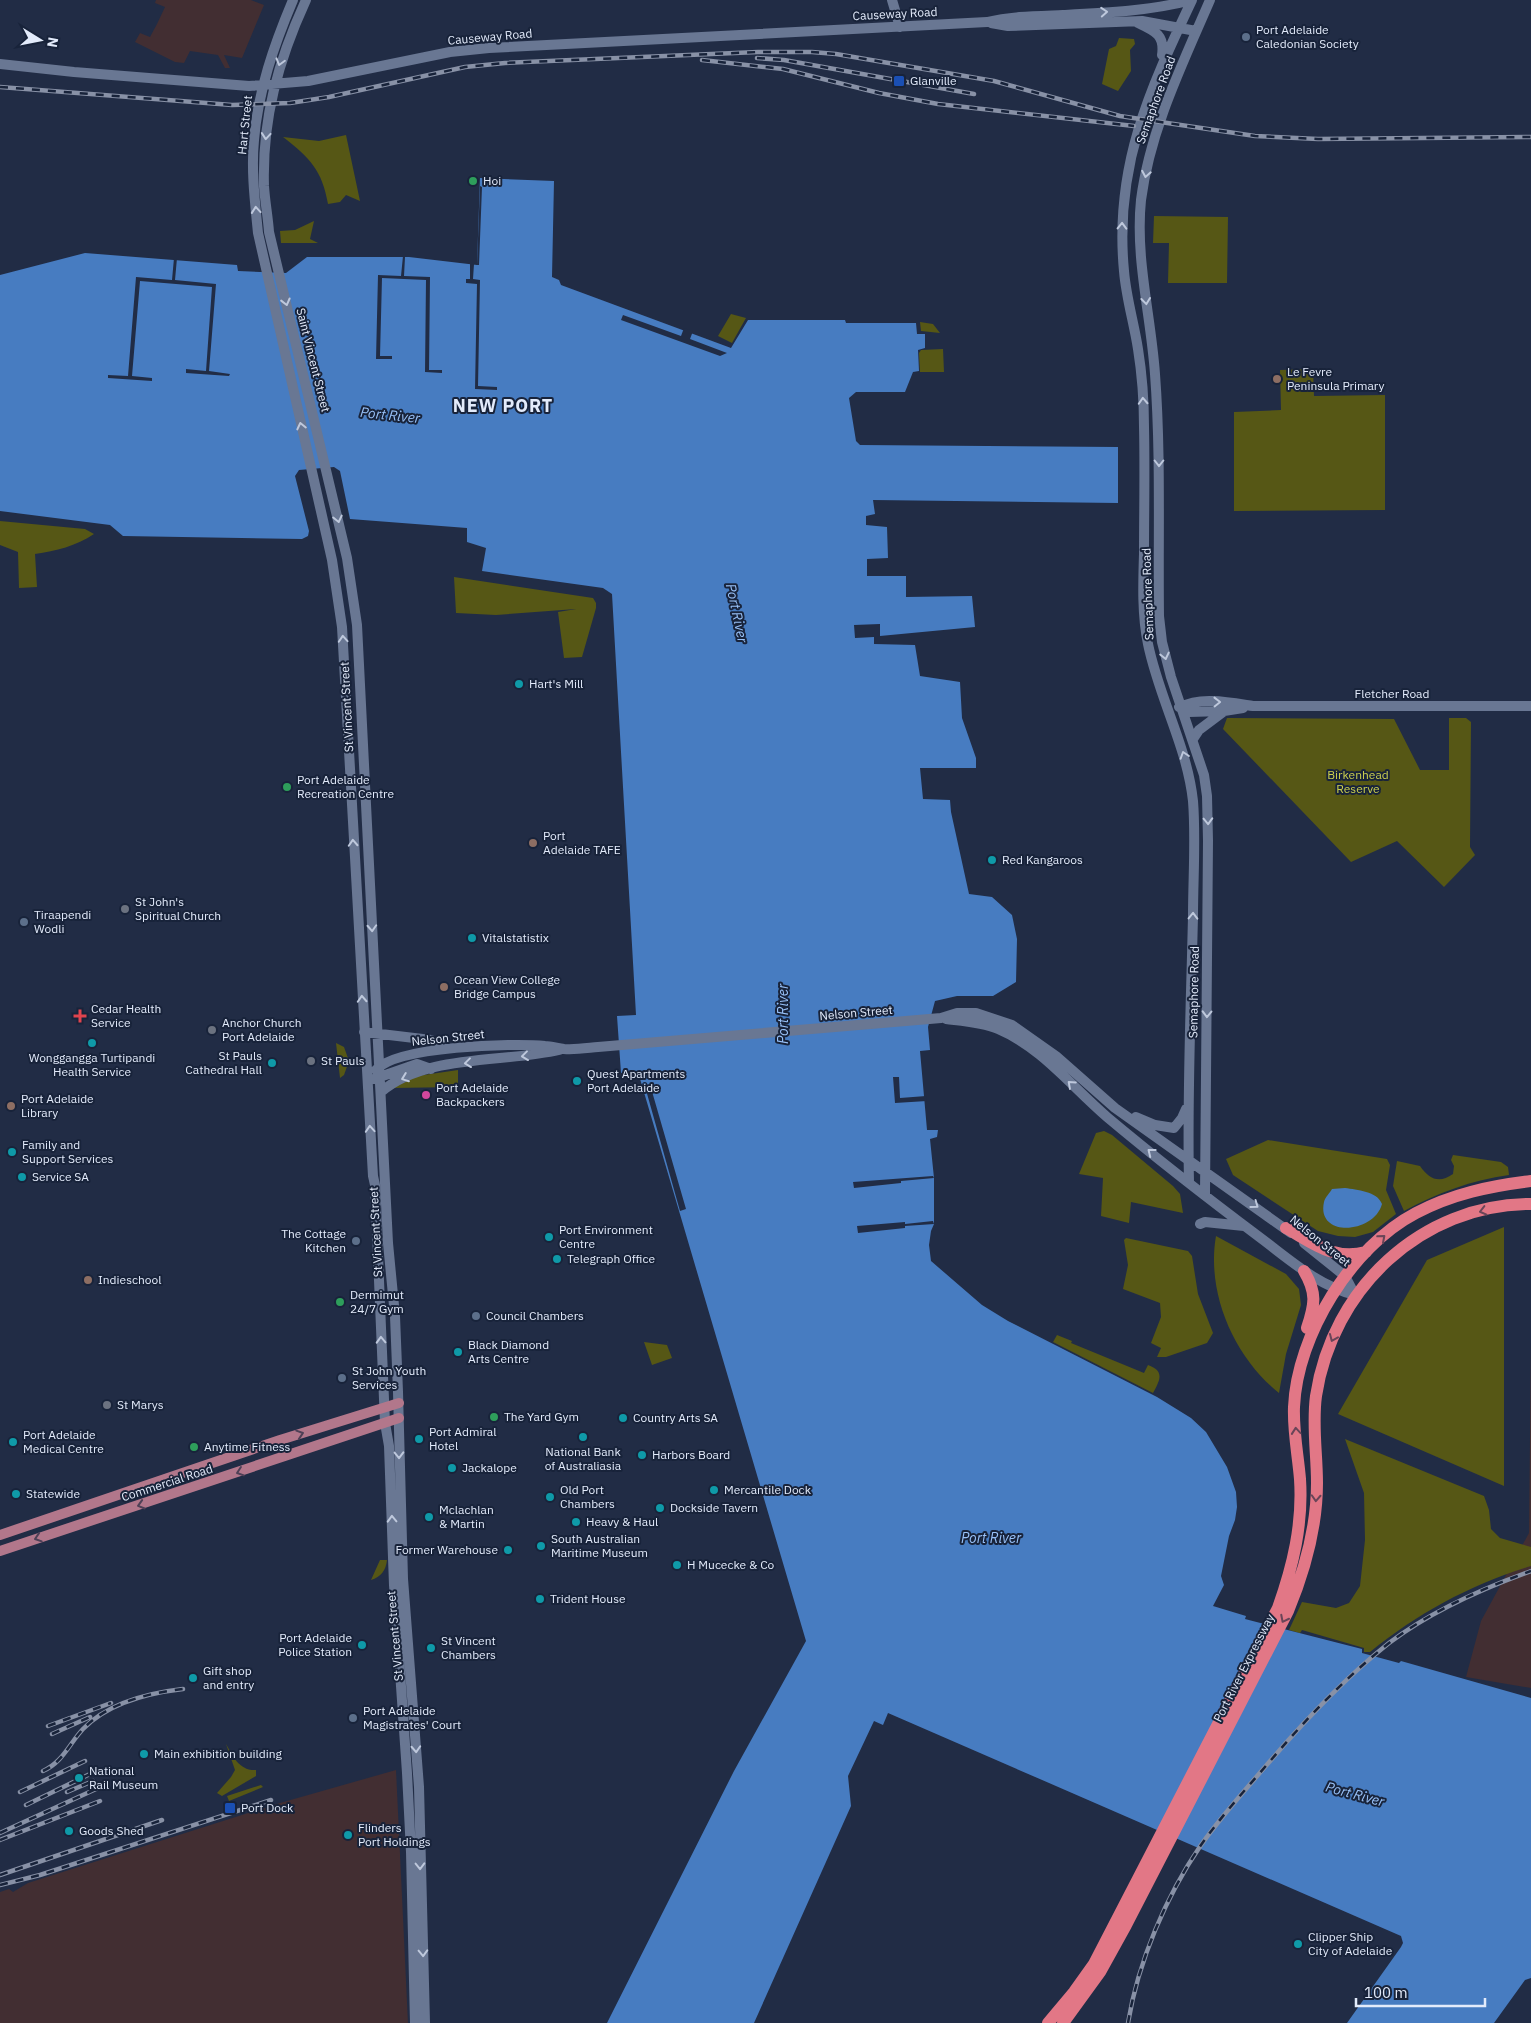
<svg xmlns="http://www.w3.org/2000/svg" width="1531" height="2023" font-family="'IBM Plex Sans',sans-serif">
<style>
.industrial{fill:#422e32}
.green{fill:#565715}
.water{fill:#477cc1}
.pier{fill:#212c45}
.lines{fill:none;stroke-linecap:round;stroke-linejoin:round}
.secondary{stroke:#697793;stroke-width:10}
.primary{stroke:#b2778b;stroke-width:10}
.highway{stroke:#e27786;stroke-width:12}
.rail-casing{stroke:#8891a6;stroke-width:4.5}
.rail{stroke:#18233a;stroke-width:2.5;stroke-dasharray:8;stroke-linecap:butt}
.oneway{stroke:#bec8dc}
.oneway2{stroke:#694558}
.oneway3{stroke:#4e4056}
.service-dot{fill:#5c6f8a;stroke:#18233a;stroke-width:2}
.transit-dot{fill:#1a4fb4;stroke:#18233a;stroke-width:2}
.leisure-dot{fill:#2e9e5b;stroke:#18233a;stroke-width:2}
.education-dot{fill:#8d6e63;stroke:#18233a;stroke-width:2}
.culture-dot{fill:#0f9aa8;stroke:#18233a;stroke-width:2}
.worship-dot{fill:#6b7280;stroke:#18233a;stroke-width:2}
.health-dot{fill:#e0444e;stroke:#18233a;stroke-width:2}
.hotel-dot{fill:#d1479c;stroke:#18233a;stroke-width:2}
.labels{text-anchor:middle;stroke-width:4;stroke-linejoin:round;paint-order:stroke}
.street-label{font-size:12px;fill:#e3ebfb;stroke:#18233a}
.poi-label{font-size:12px;fill:#e3ebfb;stroke:#18233a;text-anchor:start}
.park-label{font-size:12px;fill:#cdd14e;stroke:#18233a}
.water-label{font-size:14px;font-style:italic;fill:#98c1f8;stroke:#18233a}
.district-label{font-size:18px;font-weight:bold;letter-spacing:1px;fill:#e3ebfb;stroke:#18233a}
</style>
<rect width="100%" height="100%" fill="#212c45"/>
<!-- industrial -->
<path class="industrial" d="M156,0H251L264,5L242,58L224,55L230,68H225L218,55L190,51L184,63L175,62L135,42L140,33L150,37L157,24L165,7L155,3Z
M1531,1343V1688L1466,1677L1481,1621L1529,1533Z
M396,1770L408,2023H0V1892L9,1889L13,1892L28,1883L280,1803Z"/>
<!-- green -->
<path class="green" d="M1119,38L1134,39L1135,44L1130,50L1131,71L1118,91L1102,84L1109,49L1116,46Z
M346,135L360,201L346,195L340,202L328,204C322,170 310,158 283,137L319,141Z
M1154,216L1228,217L1227,283H1168L1169,243H1153Z
M314,221L310,239L318,243H281L280,231L295,230Z
M731,314L746,318L732,343L718,336Z
M920,322L933,324L940,333L921,331Z
M943,349L944,372H920L919,353L921,350Z
M1313,369L1314,396L1385,395V510L1234,511V412L1281,410L1280,370Z
M0,521L85,529L94,534C76,546 56,551 35,554L37,587L19,588L18,552L0,545Z
M454,577L593,598L596,603V608L582,657L564,658L558,612L576,609L496,615L456,613Z
M1227,718L1394,719L1420,770H1449V718H1466L1471,722L1470,847L1475,855L1444,887L1397,841L1351,862L1223,729Z
M336,1043L344,1047L349,1061L344,1075L340,1078Z
M458,1070V1087L392,1088L417,1076Z
M1104,1131L1112,1135L1173,1186L1180,1194L1183,1213L1131,1202L1129,1223L1101,1216L1103,1178L1079,1174L1096,1133Z
M1268,1140L1387,1159L1390,1165L1386,1190L1396,1214L1373,1232L1355,1237L1338,1236L1318,1231L1233,1175L1226,1159Z
M1453,1155L1501,1162L1508,1167L1509,1175C1472,1180 1437,1193 1404,1211L1393,1186L1397,1161L1420,1166C1429,1179 1439,1184 1453,1174L1454,1166L1451,1160Z
M1504,1227V1486L1338,1414L1427,1260Z
M1216,1236L1286,1274L1299,1289L1301,1305L1286,1354L1279,1393C1234,1357 1206,1293 1216,1236Z
M1126,1238L1188,1251L1192,1256L1198,1294L1213,1333L1207,1343L1166,1357H1157L1161,1348L1151,1343L1161,1317L1160,1303L1123,1289L1128,1265L1124,1240Z
M1057,1335L1072,1341L1071,1343L1144,1373L1148,1365C1165,1371 1160,1380 1153,1393L1053,1342Z
M644,1342L667,1345L672,1358L652,1365Z
M1345,1439L1484,1496L1489,1510L1491,1529L1500,1538L1531,1547V1566C1472,1584 1418,1613 1370,1652H1364V1648L1302,1630L1300,1633L1289,1630L1302,1602L1336,1608L1349,1603L1360,1586L1365,1540L1364,1493Z
M380,1560H387C386,1570 381,1577 371,1580Z
M226,1744C233,1756 239,1771 256,1770V1776L222,1796L217,1793L231,1777L235,1770Z
M261,1785L263,1787L229,1801L227,1796Z"/>
<!-- water -->
<path class="water" d="M480,178L554,181L552,277L559,280L561,285L731,348L748,320H845L846,323H916L917,334H925V348L918,350L919,371L913,372L905,392H856L849,398L856,441L860,445L1118,447V503L873,500L875,514L866,516V525L887,527L888,558L867,559V576H906V597L972,596L975,627L880,636V624L854,625L855,638L874,637V644L915,645L920,676L960,682L962,718L976,758V768H920L923,799L950,800L951,812L969,894L992,897L1012,915L1017,939L1016,982L993,996H957L935,1001L928,1027L930,1050L920,1051L927,1130H938L937,1137L930,1139L934,1178V1224L931,1231L929,1245L931,1261L982,1305L1008,1321L1157,1397L1191,1418L1206,1432L1227,1467L1236,1492L1237,1507L1235,1520L1229,1536L1221,1576L1224,1585L1213,1606L1246,1616L1245,1619L1362,1649V1653L1399,1663L1401,1661L1531,1698V1978L1525,1980L1494,2023H1347L1401,1947L1403,1943L1401,1936L888,1713L883,1725L874,1721L848,1776L851,1806L754,2023H607L734,1771L806,1641L638,1072L621,1073L617,1016L636,1015L612,594L603,588L482,571L486,548L467,542V528L350,519L340,471L334,467L299,470L295,476L309,531L308,536L302,539L123,536L110,525L0,511V275L85,253L237,265L238,271L286,273L307,257H409L477,265Z
M1345,1188C1357,1190 1377,1191 1382,1204C1374,1234 1316,1238 1324,1202C1325,1197 1330,1193 1332,1189Z"/>
<!-- pier -->
<path class="pier" d="M480,186L482,187L479,265H477Z
M403,256L405,257L404,276L430,277L429,370H442V373L425,372L426,280L382,278L380,356H392V359H376L378,275L401,276Z
M174,258H177L175,280L216,284L209,371L230,374L229,376L186,373V369L206,371L212,287L140,281L132,376L152,378V381L108,378V375L128,376L136,277L172,280Z
M470,264H474L473,279L480,280L478,386L497,387V390L475,389L477,284L466,283V279H470Z
M623,315L681,336L684,328L693,331L690,339L727,353L720,356L621,320Z
M893,1077H899L900,1098L926,1096L927,1101L895,1103Z
M651,1088L686,1209L680,1211L646,1090Z
M933,1176L934,1178L901,1181V1183L854,1188L853,1182Z
M933,1221L934,1224L905,1226V1228L858,1233L857,1226L905,1222V1224Z"/>
<g class="lines">
<!-- secondary -->
<path class="secondary" d="M293,0C274,45 258,91 254,140C251,171 255,202 258,233L332,560L342,627L373,1176L375,1185L385,1423L389,1446L394,1585L407,1773L411,1852L415,2023
M306,0C278,61 262,119 264,186C265,202 268,217 269,232L347,558L357,625L388,1243L395,1316L398,1392L403,1579L419,1787L425,2023
M892,0L900,27
M991,23L1008,26L1142,21L1196,31
M1138,23C1155,31 1165,35 1162,55
M0,64L74,72L249,86L308,81L450,52L489,48L987,22C1012,16 1037,16 1063,15C1105,13 1150,11 1192,0
M1179,707L1189,712L1224,711L1243,708
M1182,707C1199,696 1233,703 1253,706H1531
M1193,739L1199,730L1223,712
M946,1019C963,1021 982,1022 998,1029C1041,1047 1072,1087 1107,1117C1157,1159 1210,1200 1262,1239C1291,1261 1319,1286 1355,1295
M364,1032L431,1040L445,1049
M376,1070C396,1046 513,1043 545,1046C551,1046 557,1048 564,1049C575,1050 587,1048 598,1047L941,1018L957,1013H976L1012,1025L1056,1056L1115,1108L1291,1233
M374,1079L417,1064L431,1069
M381,1092C425,1054 504,1063 559,1050
M1136,1117L1155,1125L1174,1128L1182,1118L1186,1109
M1189,1182C1187,1093 1191,1005 1193,916C1193,878 1196,839 1193,801C1187,746 1159,698 1148,644C1142,615 1143,584 1144,554C1144,512 1145,469 1144,427C1144,401 1142,374 1138,349C1134,323 1126,297 1124,271C1114,167 1149,91 1192,0
M1205,1194L1208,841L1207,796L1204,775L1171,677L1162,642L1159,616C1158,535 1161,454 1155,374C1151,316 1135,258 1141,200C1150,130 1182,65 1210,0
M1200,1224L1205,1222L1244,1226
M1304,1243L1345,1276L1355,1295"/>
<!-- primary -->
<path class="primary" d="M0,1535L280,1440L399,1403
M0,1551L399,1418"/>
<!-- highway -->
<path class="highway" d="M1286,1228C1313,1243 1334,1261 1366,1252
M1304,1271C1317,1293 1315,1304 1307,1328
M1048,2023L1074,1992L1094,1964L1278,1608C1293,1566 1303,1524 1300,1479C1298,1455 1293,1431 1294,1407C1297,1335 1351,1247 1416,1213C1452,1194 1490,1186 1531,1181
M1063,2023L1100,1972L1126,1925L1288,1611C1305,1570 1317,1527 1317,1483C1317,1454 1312,1425 1316,1396C1332,1289 1421,1204 1531,1204"/>
<!-- rail casing -->
<g class="rail-casing">
<path id="rail" d="M757,58L784,60L974,94
M702,60L783,69L879,93L938,104L1134,126
M0,87L232,105L290,103L329,97L465,67L505,63L758,52H812L836,54L994,81L1120,116L1255,136L1318,139L1531,137
M48,1726L111,1703
M52,1734L90,1717
M43,1771C63,1762 69,1744 83,1729C108,1703 148,1693 183,1689
M20,1792L85,1761
M67,1792L93,1781
M26,1805L90,1774
M0,1833L96,1789
M0,1840L100,1801
M0,1875L162,1820
M0,1885L40,1875L271,1800
M1128,2023C1138,1962 1166,1896 1201,1845C1222,1815 1247,1788 1271,1760C1307,1718 1345,1678 1389,1643C1431,1611 1481,1589 1531,1571"/>
</g>
<!-- rail -->
<use href="#rail" class="rail"/>
</g>
<!-- one-way arrows -->
<defs><path id="oneway-chevron" d="M-2-3.5L2.5 0L-2 3.5" fill="none" stroke-width="1.6" stroke-linecap="round" stroke-linejoin="round" transform="scale(1.25)"/></defs>
<g class="oneway">
<use href="#oneway-chevron" transform="translate(1104 12) rotate(-4)"/>
<use href="#oneway-chevron" transform="translate(280 62) rotate(106)"/>
<use href="#oneway-chevron" transform="translate(266 136) rotate(95)"/>
<use href="#oneway-chevron" transform="translate(1146 174) rotate(100)"/>
<use href="#oneway-chevron" transform="translate(256 210) rotate(-95)"/>
<use href="#oneway-chevron" transform="translate(1122 226) rotate(-89)"/>
<use href="#oneway-chevron" transform="translate(1146 301) rotate(83)"/>
<use href="#oneway-chevron" transform="translate(286 302) rotate(76)"/>
<use href="#oneway-chevron" transform="translate(1143 401) rotate(-93)"/>
<use href="#oneway-chevron" transform="translate(301 426) rotate(-103)"/>
<use href="#oneway-chevron" transform="translate(1159 463) rotate(90)"/>
<use href="#oneway-chevron" transform="translate(338 519) rotate(77)"/>
<use href="#oneway-chevron" transform="translate(343 639) rotate(-94)"/>
<use href="#oneway-chevron" transform="translate(1165 656) rotate(77)"/>
<use href="#oneway-chevron" transform="translate(1217 702) rotate(-1)"/>
<use href="#oneway-chevron" transform="translate(1184 755) rotate(-108)"/>
<use href="#oneway-chevron" transform="translate(1208 821) rotate(88)"/>
<use href="#oneway-chevron" transform="translate(353 843) rotate(-93)"/>
<use href="#oneway-chevron" transform="translate(1193 916) rotate(-89)"/>
<use href="#oneway-chevron" transform="translate(372 928) rotate(87)"/>
<use href="#oneway-chevron" transform="translate(362 999) rotate(-93)"/>
<use href="#oneway-chevron" transform="translate(1207 1014) rotate(91)"/>
<use href="#oneway-chevron" transform="translate(525 1056) rotate(173)"/>
<use href="#oneway-chevron" transform="translate(468 1063) rotate(173)"/>
<use href="#oneway-chevron" transform="translate(405 1078) rotate(159)"/>
<use href="#oneway-chevron" transform="translate(1071 1084) rotate(-138)"/>
<use href="#oneway-chevron" transform="translate(370 1129) rotate(-94)"/>
<use href="#oneway-chevron" transform="translate(1151 1152) rotate(-142)"/>
<use href="#oneway-chevron" transform="translate(1255 1205) rotate(36)"/>
<use href="#oneway-chevron" transform="translate(381 1340) rotate(-92)"/>
<use href="#oneway-chevron" transform="translate(399 1455) rotate(89)"/>
<use href="#oneway-chevron" transform="translate(392 1519) rotate(-92)"/>
<use href="#oneway-chevron" transform="translate(416 1749) rotate(87)"/>
<use href="#oneway-chevron" transform="translate(420 1866) rotate(89)"/>
<use href="#oneway-chevron" transform="translate(423 1953) rotate(88)"/>
</g>
<g class="oneway2">
<use href="#oneway-chevron" transform="translate(1483 1211) rotate(166)"/>
<use href="#oneway-chevron" transform="translate(1382 1238) rotate(-41)"/>
<use href="#oneway-chevron" transform="translate(1333 1338) rotate(113)"/>
<use href="#oneway-chevron" transform="translate(1296 1431) rotate(-95)"/>
<use href="#oneway-chevron" transform="translate(1316 1498) rotate(93)"/>
<use href="#oneway-chevron" transform="translate(1284 1619) rotate(117)"/>
</g>
<g class="oneway3">
<use href="#oneway-chevron" transform="translate(300 1434) rotate(-18)"/>
<use href="#oneway-chevron" transform="translate(240 1472) rotate(161)"/>
<use href="#oneway-chevron" transform="translate(141 1505) rotate(163)"/>
<use href="#oneway-chevron" transform="translate(38 1538) rotate(162)"/>
</g>
<!-- markers -->
<g class="service-dot">
<circle cx="1246" cy="37" r="5"/>
<circle cx="24" cy="922" r="5"/>
<circle cx="356" cy="1241" r="5"/>
<circle cx="476" cy="1316" r="5"/>
<circle cx="342" cy="1378" r="5"/>
<circle cx="353" cy="1718" r="5"/>
</g>
<g class="transit-dot">
<rect x="893" y="75" width="12" height="12" rx="2.5"/>
<rect x="224" y="1802" width="12" height="12" rx="2.5"/>
</g>
<g class="leisure-dot">
<circle cx="473" cy="181" r="5"/>
<circle cx="287" cy="787" r="5"/>
<circle cx="340" cy="1302" r="5"/>
<circle cx="494" cy="1417" r="5"/>
<circle cx="194" cy="1447" r="5"/>
</g>
<g class="education-dot">
<circle cx="1277" cy="379" r="5"/>
<circle cx="533" cy="843" r="5"/>
<circle cx="444" cy="987" r="5"/>
<circle cx="11" cy="1106" r="5"/>
<circle cx="88" cy="1280" r="5"/>
</g>
<g class="culture-dot">
<circle cx="519" cy="684" r="5"/>
<circle cx="992" cy="860" r="5"/>
<circle cx="472" cy="938" r="5"/>
<circle cx="92" cy="1043" r="5"/>
<circle cx="272" cy="1063" r="5"/>
<circle cx="577" cy="1081" r="5"/>
<circle cx="12" cy="1152" r="5"/>
<circle cx="22" cy="1177" r="5"/>
<circle cx="549" cy="1237" r="5"/>
<circle cx="557" cy="1259" r="5"/>
<circle cx="458" cy="1352" r="5"/>
<circle cx="623" cy="1418" r="5"/>
<circle cx="583" cy="1437" r="5"/>
<circle cx="419" cy="1439" r="5"/>
<circle cx="13" cy="1442" r="5"/>
<circle cx="642" cy="1455" r="5"/>
<circle cx="452" cy="1468" r="5"/>
<circle cx="714" cy="1490" r="5"/>
<circle cx="16" cy="1494" r="5"/>
<circle cx="550" cy="1497" r="5"/>
<circle cx="660" cy="1508" r="5"/>
<circle cx="429" cy="1517" r="5"/>
<circle cx="576" cy="1522" r="5"/>
<circle cx="541" cy="1546" r="5"/>
<circle cx="508" cy="1550" r="5"/>
<circle cx="677" cy="1565" r="5"/>
<circle cx="540" cy="1599" r="5"/>
<circle cx="362" cy="1645" r="5"/>
<circle cx="431" cy="1648" r="5"/>
<circle cx="193" cy="1678" r="5"/>
<circle cx="144" cy="1754" r="5"/>
<circle cx="79" cy="1778" r="5"/>
<circle cx="69" cy="1831" r="5"/>
<circle cx="348" cy="1835" r="5"/>
<circle cx="1298" cy="1944" r="5"/>
</g>
<g class="worship-dot">
<circle cx="125" cy="909" r="5"/>
<circle cx="212" cy="1030" r="5"/>
<circle cx="311" cy="1061" r="5"/>
<circle cx="107" cy="1405" r="5"/>
</g>
<path class="health-dot" d="M77.5 1008.5h5v5h5v5h-5v5h-5v-5h-5v-5h5z"/>
<circle class="hotel-dot" cx="426" cy="1095" r="5"/>
<g class="labels">
<!-- street labels -->
<g class="street-label">
<text transform="translate(895 14) rotate(-3)" y="4">Causeway Road</text>
<text transform="translate(490 37) rotate(-5)" y="4">Causeway Road</text>
<text transform="translate(1156 100) rotate(-70)" y="4">Semaphore Road</text>
<text transform="translate(245 125) rotate(-84)" y="4">Hart Street</text>
<text transform="translate(313 360) rotate(76)" y="4">Saint Vincent Street</text>
<text transform="translate(1148 594) rotate(-92)" y="4">Semaphore Road</text>
<text x="1392" y="698">Fletcher Road</text>
<text transform="translate(347 707) rotate(-93)" y="4">St Vincent Street</text>
<text transform="translate(1194 992) rotate(-89)" y="4">Semaphore Road</text>
<text transform="translate(856 1013) rotate(-5)" y="4">Nelson Street</text>
<text transform="translate(448 1038) rotate(-6)" y="4">Nelson Street</text>
<text transform="translate(376 1232) rotate(-93)" y="4">St Vincent Street</text>
<text transform="translate(1320 1241) rotate(39)" y="4">Nelson Street</text>
<text transform="translate(167 1483) rotate(-18)" y="4">Commercial Road</text>
<text transform="translate(395 1636) rotate(-95)" y="4">St Vincent Street</text>
<text transform="translate(1244 1668) rotate(-63)" y="4">Port River Expressway</text>
</g>
<!-- poi labels -->
<g class="poi-label">
<text x="1256" y="34">Port Adelaide<tspan x="1256" dy="14">Caledonian Society</tspan></text>
<text x="910" y="85">Glanville</text>
<text x="483" y="185">Hoi</text>
<text x="1287" y="376">Le Fevre<tspan x="1287" dy="14">Peninsula Primary</tspan></text>
<text x="529" y="688">Hart's Mill</text>
<text x="297" y="784">Port Adelaide<tspan x="297" dy="14">Recreation Centre</tspan></text>
<text x="543" y="840">Port<tspan x="543" dy="14">Adelaide TAFE</tspan></text>
<text x="1002" y="864">Red Kangaroos</text>
<text x="135" y="906">St John's<tspan x="135" dy="14">Spiritual Church</tspan></text>
<text x="34" y="919">Tiraapendi<tspan x="34" dy="14">Wodli</tspan></text>
<text x="482" y="942">Vitalstatistix</text>
<text x="454" y="984">Ocean View College<tspan x="454" dy="14">Bridge Campus</tspan></text>
<text x="91" y="1013">Cedar Health<tspan x="91" dy="14">Service</tspan></text>
<text x="222" y="1027">Anchor Church<tspan x="222" dy="14">Port Adelaide</tspan></text>
<text x="262" y="1060" text-anchor="end">St Pauls<tspan x="262" dy="14">Cathedral Hall</tspan></text>
<text x="92" y="1062" text-anchor="middle">Wonggangga Turtipandi<tspan x="92" dy="14">Health Service</tspan></text>
<text x="321" y="1065">St Pauls</text>
<text x="587" y="1078">Quest Apartments<tspan x="587" dy="14">Port Adelaide</tspan></text>
<text x="436" y="1092">Port Adelaide<tspan x="436" dy="14">Backpackers</tspan></text>
<text x="21" y="1103">Port Adelaide<tspan x="21" dy="14">Library</tspan></text>
<text x="22" y="1149">Family and<tspan x="22" dy="14">Support Services</tspan></text>
<text x="32" y="1181">Service SA</text>
<text x="559" y="1234">Port Environment<tspan x="559" dy="14">Centre</tspan></text>
<text x="346" y="1238" text-anchor="end">The Cottage<tspan x="346" dy="14">Kitchen</tspan></text>
<text x="567" y="1263">Telegraph Office</text>
<text x="98" y="1284">Indieschool</text>
<text x="350" y="1299">Dermimut<tspan x="350" dy="14">24/7 Gym</tspan></text>
<text x="486" y="1320">Council Chambers</text>
<text x="468" y="1349">Black Diamond<tspan x="468" dy="14">Arts Centre</tspan></text>
<text x="352" y="1375">St John Youth<tspan x="352" dy="14">Services</tspan></text>
<text x="117" y="1409">St Marys</text>
<text x="504" y="1421">The Yard Gym</text>
<text x="633" y="1422">Country Arts SA</text>
<text x="429" y="1436">Port Admiral<tspan x="429" dy="14">Hotel</tspan></text>
<text x="23" y="1439">Port Adelaide<tspan x="23" dy="14">Medical Centre</tspan></text>
<text x="204" y="1451">Anytime Fitness</text>
<text x="583" y="1456" text-anchor="middle">National Bank<tspan x="583" dy="14">of Australiasia</tspan></text>
<text x="652" y="1459">Harbors Board</text>
<text x="462" y="1472">Jackalope</text>
<text x="560" y="1494">Old Port<tspan x="560" dy="14">Chambers</tspan></text>
<text x="724" y="1494">Mercantile Dock</text>
<text x="26" y="1498">Statewide</text>
<text x="670" y="1512">Dockside Tavern</text>
<text x="439" y="1514">Mclachlan<tspan x="439" dy="14">&amp; Martin</tspan></text>
<text x="586" y="1526">Heavy &amp; Haul</text>
<text x="551" y="1543">South Australian<tspan x="551" dy="14">Maritime Museum</tspan></text>
<text x="498" y="1554" text-anchor="end">Former Warehouse</text>
<text x="687" y="1569">H Mucecke &amp; Co</text>
<text x="550" y="1603">Trident House</text>
<text x="352" y="1642" text-anchor="end">Port Adelaide<tspan x="352" dy="14">Police Station</tspan></text>
<text x="441" y="1645">St Vincent<tspan x="441" dy="14">Chambers</tspan></text>
<text x="203" y="1675">Gift shop<tspan x="203" dy="14">and entry</tspan></text>
<text x="363" y="1715">Port Adelaide<tspan x="363" dy="14">Magistrates' Court</tspan></text>
<text x="154" y="1758">Main exhibition building</text>
<text x="89" y="1775">National<tspan x="89" dy="14">Rail Museum</tspan></text>
<text x="241" y="1812">Port Dock</text>
<text x="358" y="1832">Flinders<tspan x="358" dy="14">Port Holdings</tspan></text>
<text x="79" y="1835">Goods Shed</text>
<text x="1308" y="1941">Clipper Ship<tspan x="1308" dy="14">City of Adelaide</tspan></text>
</g>
<!-- park labels -->
<g class="park-label">
<text x="1358" y="779">Birkenhead<tspan x="1358" dy="14">Reserve</tspan></text>
</g>
<!-- water labels -->
<g class="water-label">
<text transform="translate(390 415) rotate(6)" y="5">Port River</text>
<text transform="translate(737 613) rotate(78)" y="5">Port River</text>
<text transform="translate(783 1014) rotate(-90)" y="5">Port River</text>
<text x="991" y="1543">Port River</text>
<text transform="translate(1355 1794) rotate(15)" y="5">Port River</text>
</g>
<!-- district labels -->
<g class="district-label">
<text x="503" y="412">NEW PORT</text>
</g>
</g>
<!-- north arrow -->
<g transform="translate(40 40) rotate(100)" stroke="#18233a" stroke-width="4" paint-order="stroke">
<path d="M0-4L9 19L0 12L-9 19Z" fill="#e3ebfb"/>
<text y="-8" font-size="14" font-weight="bold" text-anchor="middle" fill="#e3ebfb">N</text>
</g>
<!-- scale -->
<path d="M1356 1998v8h129v-8" fill="none" stroke="#e3ebfb" stroke-width="2.5"/>
<text x="1364" y="1998" font-size="15" fill="#e3ebfb" stroke="#18233a" stroke-width="4" paint-order="stroke">100 m</text>
</svg>
